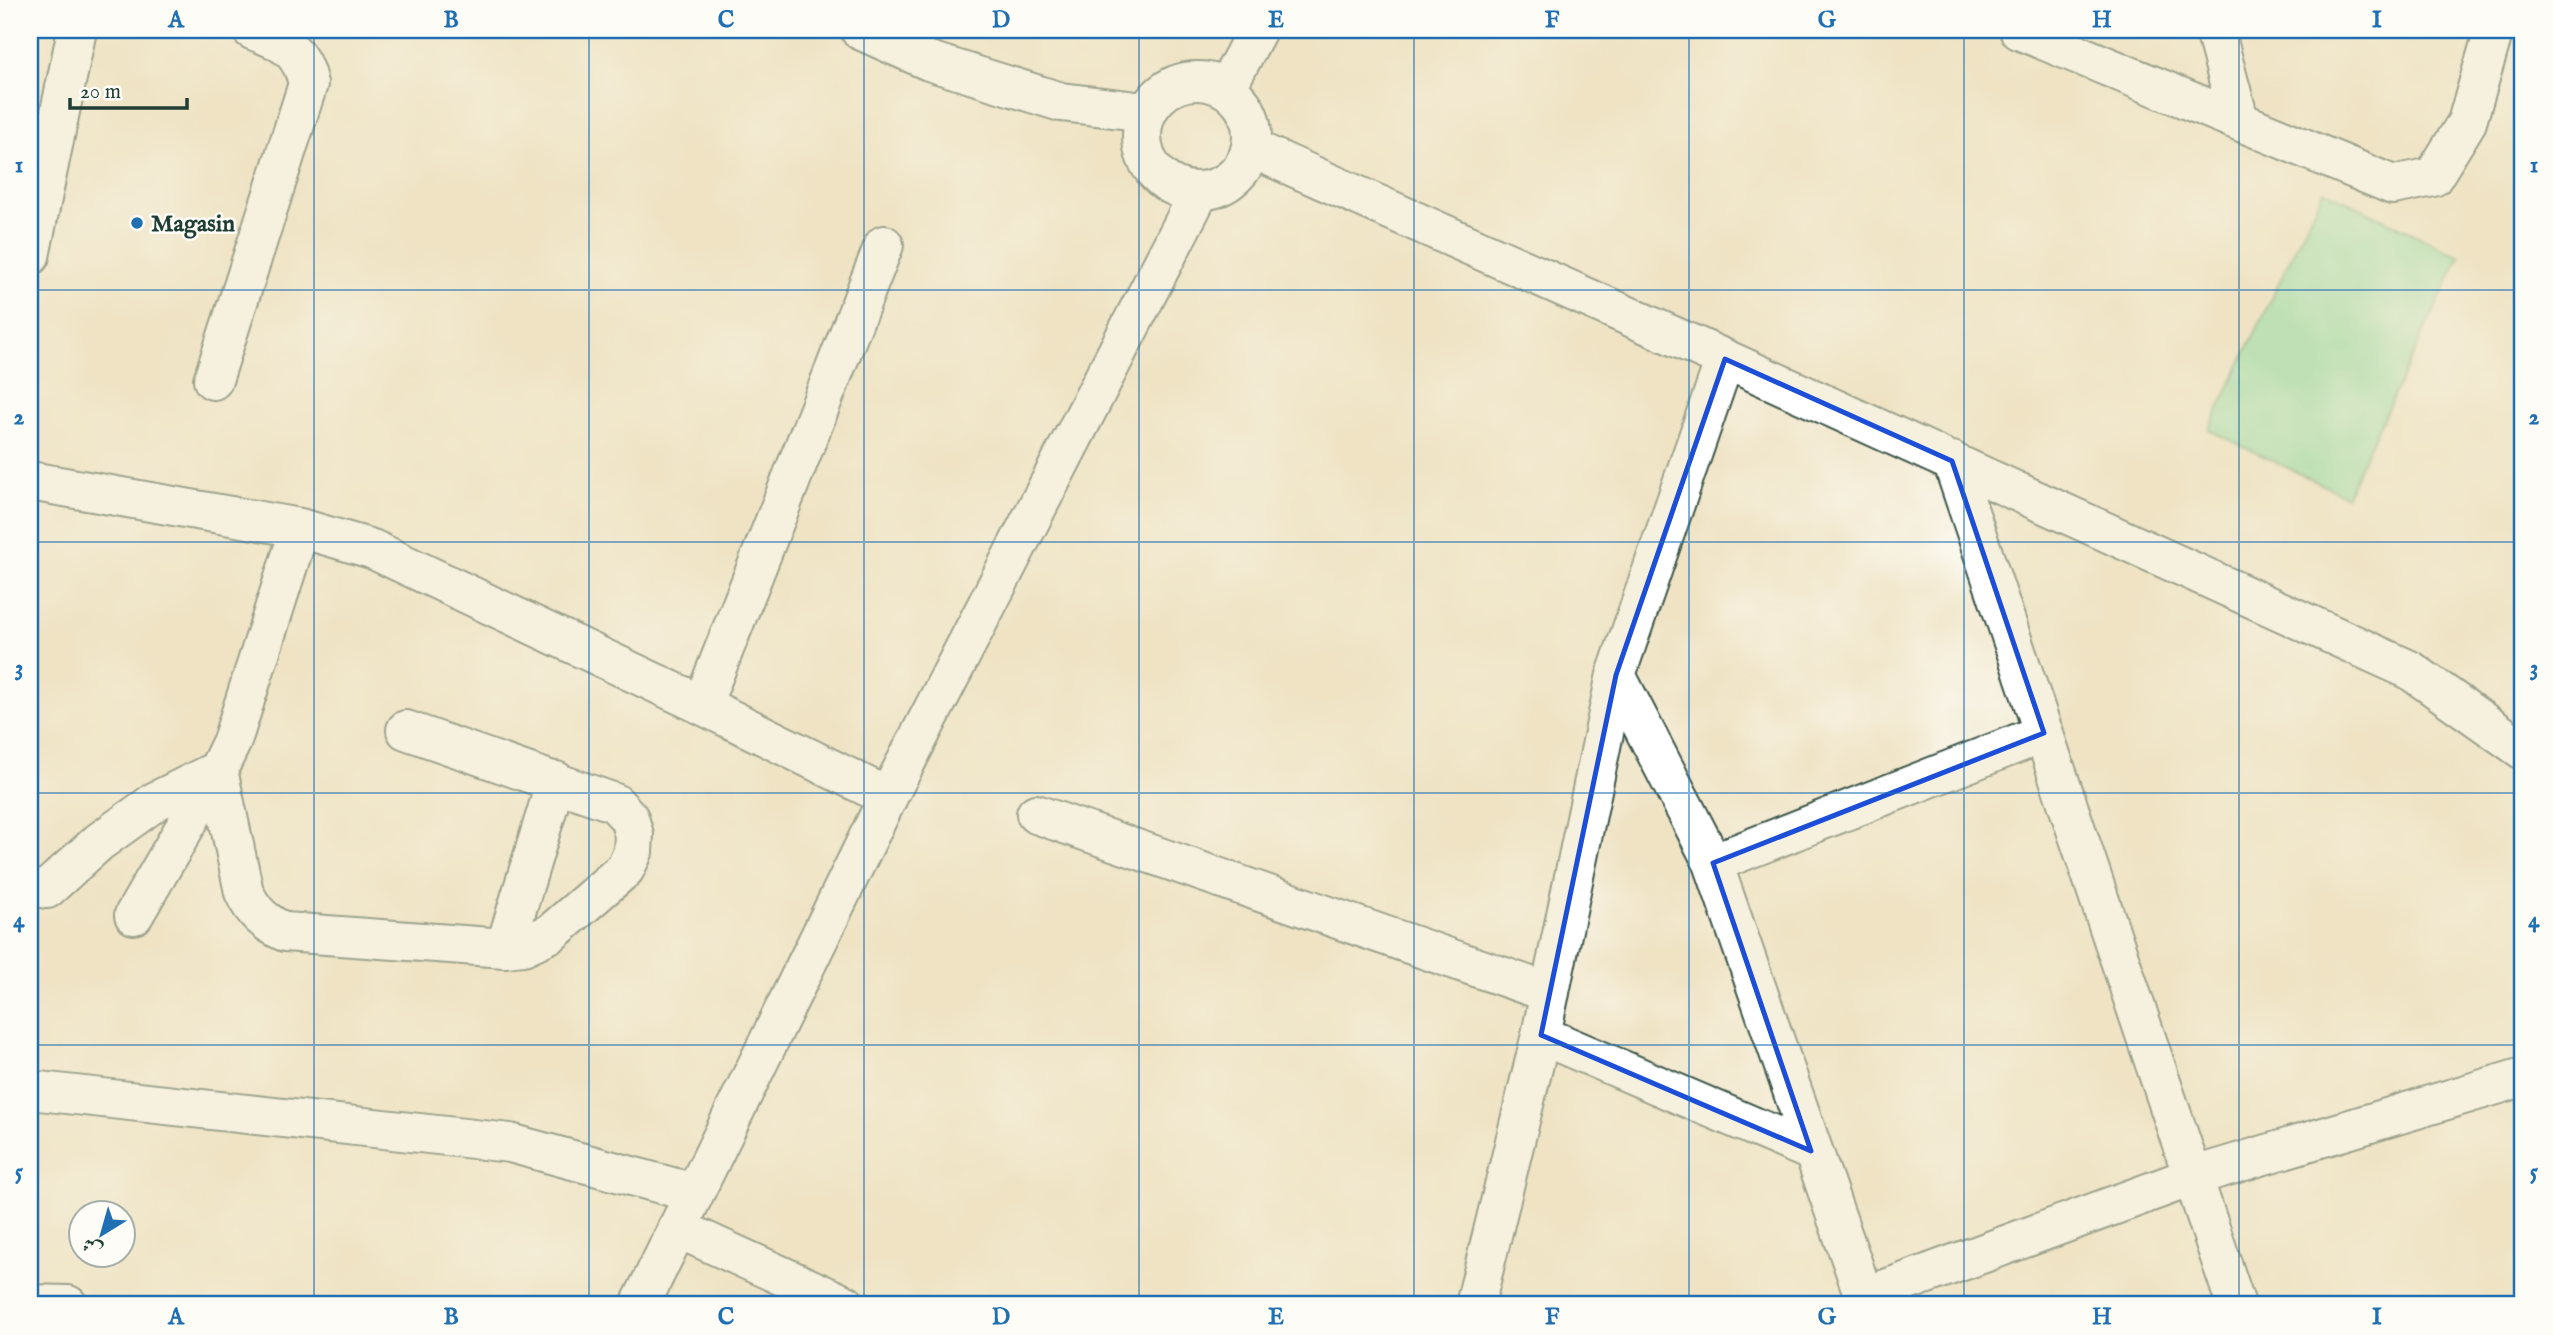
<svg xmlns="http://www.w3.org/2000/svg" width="2553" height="1335" font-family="'IM FELL English',Amiri,serif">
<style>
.green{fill:#84dca0;stroke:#528c6a;stroke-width:2}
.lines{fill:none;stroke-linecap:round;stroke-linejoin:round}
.minor-casing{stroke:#3e564a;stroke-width:42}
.minor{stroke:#fff;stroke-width:38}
.marked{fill:none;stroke:#1d4ed8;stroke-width:5;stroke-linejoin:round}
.grid{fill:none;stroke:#1f6fb2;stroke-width:2;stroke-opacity:0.55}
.poi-dot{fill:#1f6fb2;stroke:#fdfcf7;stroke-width:2.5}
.labels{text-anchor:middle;stroke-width:5;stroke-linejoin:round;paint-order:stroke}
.poi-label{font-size:24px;font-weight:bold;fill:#1f3d34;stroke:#fdfcf7;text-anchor:start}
.neatline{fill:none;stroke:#1f6fb2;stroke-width:2.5}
.grid-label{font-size:23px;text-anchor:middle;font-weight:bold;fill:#1f6fb2}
</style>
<rect width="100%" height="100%" fill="#fdfcf7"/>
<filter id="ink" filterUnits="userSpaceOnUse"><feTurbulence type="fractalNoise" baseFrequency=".0143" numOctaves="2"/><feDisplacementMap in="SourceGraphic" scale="14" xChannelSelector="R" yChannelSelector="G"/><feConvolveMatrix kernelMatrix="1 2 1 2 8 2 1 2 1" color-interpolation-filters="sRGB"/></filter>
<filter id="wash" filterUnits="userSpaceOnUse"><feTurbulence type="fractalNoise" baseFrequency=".00686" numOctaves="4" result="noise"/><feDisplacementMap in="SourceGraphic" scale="28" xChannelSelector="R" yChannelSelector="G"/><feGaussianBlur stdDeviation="1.57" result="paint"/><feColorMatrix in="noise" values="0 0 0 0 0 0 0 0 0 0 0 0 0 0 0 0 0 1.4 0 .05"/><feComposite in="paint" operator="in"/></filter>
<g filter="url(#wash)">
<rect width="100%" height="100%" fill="#efe3c4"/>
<!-- green -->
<path class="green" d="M2323,190L2460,256L2346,496L2209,430Z"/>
</g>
<g filter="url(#ink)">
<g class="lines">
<!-- minor casing -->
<g class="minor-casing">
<path id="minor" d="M860,30L929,61L1061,102L1146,112
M2019,30L2393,185L2433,177L2467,122L2494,30
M2215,30L2239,120
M1142 136a55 55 0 1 1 110 0a55 55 0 1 1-110 0Z
M1226,89L1257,30
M1251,148L1725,359L2410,670L2523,750
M30,256L77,30
M1725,359L1616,675L1713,863L1867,1305
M213,380L308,84C301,50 283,41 252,30
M1952,461L2236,1305
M30,481L300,528L372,549L702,705L888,797
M702,705L884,245
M1036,814L1550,993
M1713,863L2044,733
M47,889L99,842L156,801L218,770L244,892C253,912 265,923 285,932L505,948L523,946L551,933L625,869L633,852L634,835L629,818L615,803L406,730
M134,915L218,770L232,741L300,528
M505,948L556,781
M1541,1035L1811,1151
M30,1090L510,1143L694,1193
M677,1228L846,1305
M1864,1297L2194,1176L2523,1077
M30,1304L68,1305
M640,1305L888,797L1200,191
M1475,1305L1541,1035L1616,675"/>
</g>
<!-- minor -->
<use href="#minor" class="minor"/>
</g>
</g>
<!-- marked area -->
<path d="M0 0H2553V1335H0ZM1725,359L1952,461L2044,733L1713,863L1811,1151L1541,1035L1616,675Z" fill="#efe3c4" fill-opacity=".55" fill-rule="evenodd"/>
<path class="marked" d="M1725,359L1952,461L2044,733L1713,863L1811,1151L1541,1035L1616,675Z"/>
<!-- grid -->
<path class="grid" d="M314,30V1305M589,30V1305M864,30V1305M1139,30V1305M1414,30V1305M1689,30V1305M1964,30V1305M2239,30V1305M30,290H2523M30,542H2523M30,793H2523M30,1045H2523"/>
<!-- markers -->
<circle class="poi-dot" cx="137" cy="223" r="7"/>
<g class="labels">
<!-- poi labels -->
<g class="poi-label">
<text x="151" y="231">Magasin</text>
</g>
</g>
<!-- margin -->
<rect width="2553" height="1335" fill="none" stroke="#fdfcf7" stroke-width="77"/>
<!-- north arrow -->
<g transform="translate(102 1234) rotate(217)"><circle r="33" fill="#fdfcf7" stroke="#a4b0a9" stroke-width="2"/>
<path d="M0-5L12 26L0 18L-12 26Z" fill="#1f6fb2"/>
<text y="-10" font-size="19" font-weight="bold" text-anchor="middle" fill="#1f3d34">ش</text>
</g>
<!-- scale -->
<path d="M70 98v10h117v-10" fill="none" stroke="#1f3d34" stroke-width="3.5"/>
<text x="80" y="98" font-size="21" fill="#1f3d34" stroke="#fdfcf7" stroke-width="5" paint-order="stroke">20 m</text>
<rect x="38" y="38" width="2476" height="1258" class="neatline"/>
<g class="grid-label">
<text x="176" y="27">A</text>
<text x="451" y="27">B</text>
<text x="726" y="27">C</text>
<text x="1001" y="27">D</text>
<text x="1276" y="27">E</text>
<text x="1552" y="27">F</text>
<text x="1827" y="27">G</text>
<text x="2102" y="27">H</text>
<text x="2377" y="27">I</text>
<text x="19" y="172">1</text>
<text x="2534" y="172">1</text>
<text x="19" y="424">2</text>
<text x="2534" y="424">2</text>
<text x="19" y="675">3</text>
<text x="2534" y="675">3</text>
<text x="19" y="927">4</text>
<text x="2534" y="927">4</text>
<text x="19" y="1179">5</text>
<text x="2534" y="1179">5</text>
<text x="176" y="1324">A</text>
<text x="451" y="1324">B</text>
<text x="726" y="1324">C</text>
<text x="1001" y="1324">D</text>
<text x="1276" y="1324">E</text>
<text x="1552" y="1324">F</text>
<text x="1827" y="1324">G</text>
<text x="2102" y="1324">H</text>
<text x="2377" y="1324">I</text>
</g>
</svg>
